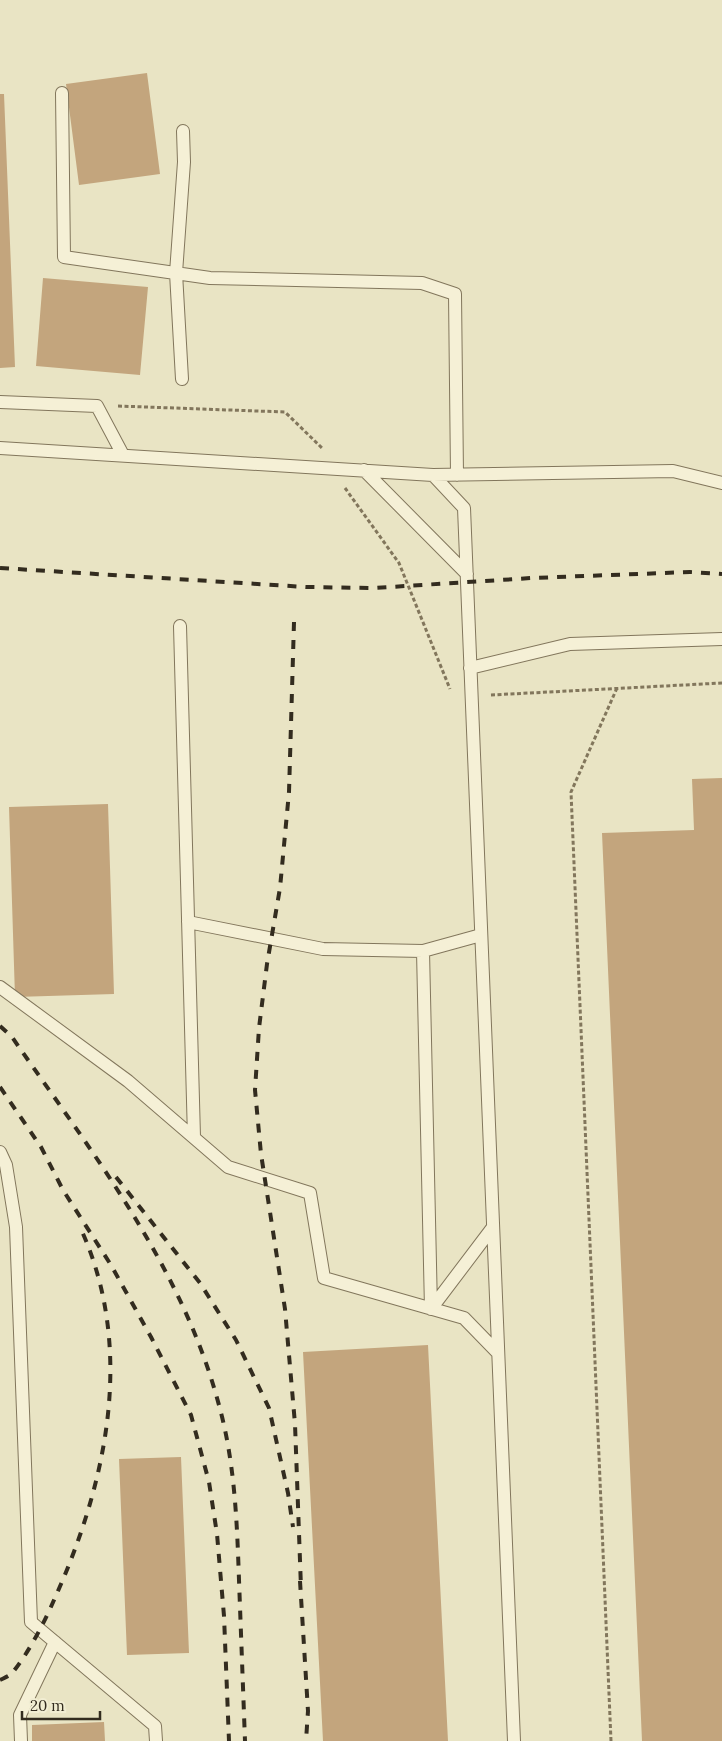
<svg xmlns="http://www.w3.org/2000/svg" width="722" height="1741" font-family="Lora,serif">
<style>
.building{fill:#c3a57d}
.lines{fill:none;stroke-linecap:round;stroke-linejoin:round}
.service-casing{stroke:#82765c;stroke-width:14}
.path{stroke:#82765c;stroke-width:3;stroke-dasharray:4 2.5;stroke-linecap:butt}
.service{stroke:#f5f0d6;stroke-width:12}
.rail{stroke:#332c1f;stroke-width:4;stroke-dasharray:9 9;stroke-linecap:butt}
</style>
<rect width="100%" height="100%" fill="#e9e4c4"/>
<!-- building -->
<path class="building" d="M147,73L160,174L79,185L66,84Z
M0,94H4L15,367L0,368Z
M43,278L148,287L140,375L36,366Z
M722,778V1741H642L602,833L694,830L692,779Z
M108,804L114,994L15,997L9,807Z
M428,1345L448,1741H323L303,1352Z
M181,1457L189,1653L127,1655L119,1459Z
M104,1722L105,1741H32V1725Z"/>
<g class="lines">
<!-- service casing -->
<g class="service-casing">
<path id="service" d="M62,93L64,257L210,278L422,283L455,294L457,475
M182,379L176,273L184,162L183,131
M0,402L97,406L123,455
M0,448L433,475L464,508L514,1741
M364,470L467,574
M433,475L673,471L722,483
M180,626L194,1137
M470,668L570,644L722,639
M188,922L323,949L423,951
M0,987L128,1081L228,1167L310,1193L324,1278L464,1318L498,1353
M0,1152L6,1165L16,1227L31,1622L155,1726L156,1741
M431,1309L423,951L481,935
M431,1309L493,1227
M21,1741L20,1715L55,1642"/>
</g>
<!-- path -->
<path class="path" d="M118,406L285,412L322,448
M345,488L399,563L450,689
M491,695L722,683
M611,1741L571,792L617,688"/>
<!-- service -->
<use href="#service" class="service"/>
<!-- rail -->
<path class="rail" d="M0,568L306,587L374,588L532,578L690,572L722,574
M294,622L289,792L280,888L267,964L259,1028L255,1090L261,1154L285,1309L295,1424L301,1588
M0,1026L12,1037C93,1154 184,1269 220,1409C235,1465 237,1523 239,1580C241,1634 243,1687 245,1741
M0,1087L41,1147L63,1190L111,1265L151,1337L191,1415L209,1482L217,1534L224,1616L229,1741
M116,1177L200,1283L236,1340L269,1408L288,1493L293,1527
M300,1581L308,1711L306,1741
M0,1680C4,1678 10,1676 13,1672C29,1652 44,1623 54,1600C107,1483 136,1348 80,1227"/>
</g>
<!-- scale -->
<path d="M22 1711v8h78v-8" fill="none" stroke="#332c1f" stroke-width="2.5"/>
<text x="30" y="1711" font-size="15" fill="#332c1f" stroke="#f1edd2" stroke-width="4" paint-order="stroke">20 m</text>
</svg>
